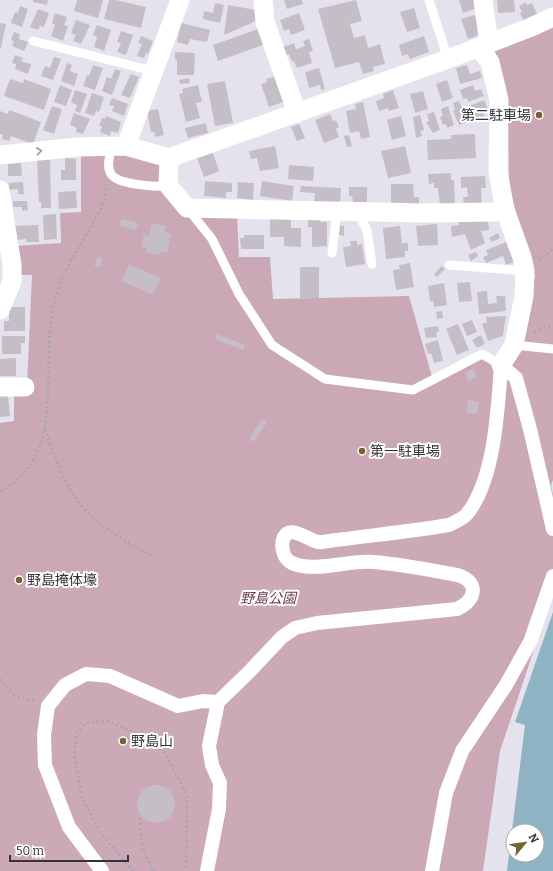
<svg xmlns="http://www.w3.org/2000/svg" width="553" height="871" font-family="Bitter,'Noto Sans JP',serif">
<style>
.green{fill:#cba8b5}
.forest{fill:#cca9b6}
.water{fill:#90b3c4;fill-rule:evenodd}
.building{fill:#c5bec6}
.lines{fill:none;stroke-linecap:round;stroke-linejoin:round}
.path{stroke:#a6a5ad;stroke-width:2.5;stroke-dasharray:2 3;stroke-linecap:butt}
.service{stroke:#fff;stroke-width:9}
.pedestrian{stroke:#fff;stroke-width:14}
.minor{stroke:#fff;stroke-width:19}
.oneway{stroke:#9a9a9c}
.poi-dot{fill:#766231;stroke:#fff;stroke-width:1.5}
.labels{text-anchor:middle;stroke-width:4;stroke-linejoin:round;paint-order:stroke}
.poi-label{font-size:14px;fill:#343438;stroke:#fff;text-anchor:start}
.park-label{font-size:14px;font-style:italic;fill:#6b3a4f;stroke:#fff}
</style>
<rect width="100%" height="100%" fill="#e4e3ed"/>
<!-- green -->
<path class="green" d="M553,23V480L551,485L553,495V593L500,751L483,871H0V423L14,421V390L27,385L32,275H20L15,246L61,243L60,213L81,212V153H125L162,165L187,214L237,215L239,257H270L273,299L409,296L434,384L481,359L516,360L535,276L509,188L508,99L495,51Z"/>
<!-- forest -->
<path class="forest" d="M553,300V455L537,487L552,554L541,591L514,652L471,690L400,744L382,767L418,820L408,871H0V590L79,573L166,604L201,531L286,406L305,399L314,426L290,471L326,480L394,472L426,478L460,441L486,404L531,387L552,375L524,356L531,326L544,302Z"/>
<!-- water -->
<path class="water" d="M553,612V871H507L525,725L515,722ZM513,831H537V855H513Z"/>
<!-- building -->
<path class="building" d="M33,0H48L47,5L33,2Z
M77,0H103L98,18L74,11Z
M109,0H116L146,7L141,28L104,19Z
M284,0H302L303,4L287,9Z
M356,0L362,21L350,24L354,38L365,35L368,48L380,44L385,64L373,67L374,71L363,74L359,62L335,68L318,9Z
M459,0H475L478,8L463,13Z
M497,0H514L515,12L498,13Z
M526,2L527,5L532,3L539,18L525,24L520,13L522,12L519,6Z
M215,3L224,5L220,23L203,19L204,11L213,13Z
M228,5L256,10V21L224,35Z
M20,6L28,9L22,27L11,23L15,12L18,13Z
M414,8L420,28L407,32L400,12Z
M38,9L49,13L44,27L40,26L38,30L30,27Z
M55,13L67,17L64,25L68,26L63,41L51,36L55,25L52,23Z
M299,13L305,30L291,35L289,29L284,31L280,20Z
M475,15L482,34L468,39L461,19Z
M76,20L90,25L81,44L73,41L76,35L71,33Z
M0,23L6,24L1,48H0Z
M181,23L210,30L207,42L190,39L188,45L177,42Z
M97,25L111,30L104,51L94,47L97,37L93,35Z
M260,28L266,44L218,61L213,45Z
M121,31L133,35L126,55L117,52L121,43L117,42Z
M14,32L20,34L19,39L28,42L24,51L12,46L14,41L11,40Z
M141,36L153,41L148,54L146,53L144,58L137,56L142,44L138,43Z
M424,36L429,52L410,59L408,54L402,56L399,45Z
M309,39L313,51L309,52L312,63L297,68L294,61L292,62L289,54L286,55L283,47L294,43L296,49L305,46L303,41Z
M175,52L195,53L194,75H177V60H175Z
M15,55L23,58L21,61L31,64L28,74L15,69L16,64L12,63Z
M54,57L61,59L53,80L41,76L45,66L50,68Z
M67,63L72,65L70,71L78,74L74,86L61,81Z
M93,65L103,68L95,90L83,86L87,75L89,76Z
M467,65L470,74L480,71L482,78L460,84L456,68Z
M319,68L325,89L321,90L320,85L309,88L305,72Z
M115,69L121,71L112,95L102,91L107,77L111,79Z
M131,74L139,77L130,98L121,95Z
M278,76L286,101L269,107L261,84L267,82L266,79Z
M189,78L190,83L180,84L179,80Z
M10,79L23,83L24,79L51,89L44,110L4,96Z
M447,80L453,98L442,102L436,84Z
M225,81L233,123L215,126L207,84Z
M60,85L72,90L66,106L54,102Z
M198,85L202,102L196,103L200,118L186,122L179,94L183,93L182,89Z
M473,85L475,91L481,89L484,96L468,102L467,98L463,99L460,90Z
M75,90L87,94L80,113L75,111L77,105L71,102Z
M393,90L399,108L389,111L388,108L379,111L376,101L384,98L383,94Z
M423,91L428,109L415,113L410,94Z
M92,93L104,97L99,112L96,111L94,116L85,113Z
M112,98L128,104L124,116L112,111L114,106L109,105Z
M484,100L488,109L483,111L485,116L474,120L469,106Z
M459,101L468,122L459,125L453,111L455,110L453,103Z
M363,102L370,137L361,139L359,131L350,133L346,111L356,109L355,104Z
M52,106L62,109L54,134L43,130Z
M448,106L454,125L447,128L446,124L443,125L440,117L443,116L441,109Z
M158,109L164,135L156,137L154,132H151L147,111Z
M9,110L41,122L33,144L11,136L9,141L2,139L3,135L0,134V111L8,114Z
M434,112L440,130L433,133L426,122L429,121L427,114Z
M74,113L90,119L83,134L76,132L77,128L70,125Z
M330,114L333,121L336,120L339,127L336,129L339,137L324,143L315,120Z
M420,115L424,130L420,131L422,136L416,138L413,117Z
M106,116L121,122L118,133L111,131L110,136L100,132L102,126H99L102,118L105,119Z
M401,116L406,136L392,140L387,120Z
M206,123L208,133L188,138L185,128Z
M299,124L305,138L297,141L291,127Z
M475,134L476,158L428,160L427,140L451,139V135Z
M349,135L352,146L347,147L344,136Z
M275,146L279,168L260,171L257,158L251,159L249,151Z
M405,146L411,173L388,178L381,151Z
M213,153L219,171L204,177L197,158Z
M65,158L76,159V180H61V170H65Z
M37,160H50L51,208H41V202H39Z
M21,163L22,176H8V164Z
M289,165L314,167L313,181L288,179Z
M451,173V180H454L455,204L440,205L438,188H434V183L429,184L428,174Z
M485,176L486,188H481L482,206L464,208L463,197H468L467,187L461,188V177Z
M205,181L232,183V192H226V198L204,196Z
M262,181L294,186L292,201L260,196Z
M23,182L24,194H18V189L9,190V183Z
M238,182L254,183L253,200L237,198Z
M391,184H413L414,197H419V206L391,204Z
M301,186L341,188L340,205L314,203L315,193L300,192Z
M349,187H367V202H353L352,196H349Z
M76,191L77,208L59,209L58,192Z
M13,201H27L28,210L22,211V207H13Z
M56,214L57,239L44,240L43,215Z
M270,217H291V228H301V247L284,246V237H270Z
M308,217H320V222H327V246L312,247V227H308Z
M488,218L489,230L481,231L485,243L471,250L465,234L452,237L451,226L459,225V220Z
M121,219L138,223L136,230L120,226Z
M152,223L166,226L164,232L171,234L167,253L160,251L159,255L146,252L147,248L141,247L144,235L149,236Z
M437,224L438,245L418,246L416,226Z
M38,225L39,242H26V239L14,240L13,226Z
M340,225L344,226V236L339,235Z
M400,226L402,243H408V251H405V257L386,259L383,228Z
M498,233L500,238L492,242L489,238Z
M244,235H264V249H241L240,238H244Z
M350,241H357V245L362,244L365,264L346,267L343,247L351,246Z
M506,242L514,262L506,265L503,256L486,263L483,257L488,255L486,250Z
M476,252L478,256L471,261L468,255Z
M98,257L103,259L99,268L94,265Z
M410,263L414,287L396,290L393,270L400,269L399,265Z
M129,264L161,278L153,295L122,281Z
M442,266L445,269L437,277L434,274Z
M300,267H319V298H300Z
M470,282L472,301L459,302L457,283Z
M444,283L447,305L434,307L433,301H430L428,286Z
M487,291L488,304L497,303L496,296H505L506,311L479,314L477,292Z
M9,307H25V331H4V321H9Z
M442,311L443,318L437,319L436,312Z
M506,316L503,336L488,341L482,324L487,322L486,317Z
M472,320L477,332L467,336L462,324Z
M458,324L469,350L457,355L446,329Z
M438,326L439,332L436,333L437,337L426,338L424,328Z
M217,334L245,345L243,350L215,339Z
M481,335L485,344L477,348L472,340Z
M2,336H25V343H21V354H2Z
M438,340L443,361L434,363L431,353L428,354L425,344Z
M16,358V376H0V359Z
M473,369L477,376L469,381L465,373Z
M8,395L10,416L0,417V396Z
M468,400L479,402L477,414L467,413Z
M262,419L267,422L254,442L249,438Z
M137 804a19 19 0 1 1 38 0a19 19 0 1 1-38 0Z"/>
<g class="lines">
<!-- path -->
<path class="path" d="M539,260L553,249
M534,332L553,325
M45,429C53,453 62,478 76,499C95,525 127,543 155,557
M0,491C72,453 36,360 56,296C66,261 85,241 100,210C104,203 105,194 107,187
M0,679L13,694L36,702
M140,818L142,849L154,871
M133,871L102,835L82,798L74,754L77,732L86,723L107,721L147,738L164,752L187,795L186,871"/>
<!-- service -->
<path class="service" d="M429,0L448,59
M33,41L153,71
M112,146C110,155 106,166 111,174C116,184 157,188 168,185
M188,209L212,239L239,294L272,345L325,379L413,390L482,354L501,365
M358,212L367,231L372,264
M332,253L337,211
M449,265L525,271
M514,345L553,349"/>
<!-- pedestrian -->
<path class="pedestrian" d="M501,365L516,378L530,429L553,529
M102,871L69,827L45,765L44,735L48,706L65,685L86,674L110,676L178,706L203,701L218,702
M207,871L219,809L220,783L212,765L209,746L218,702L249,672L282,637L295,628L317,623L457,609C477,600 479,581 457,575C429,570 401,564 373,562C348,560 315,573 292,563C283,559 280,545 284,537C292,523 311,544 322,542C364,536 407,532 449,525C454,522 463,519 467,514C495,479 498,408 501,365
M432,871L446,793L462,751L506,685L530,642L553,576"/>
<!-- minor -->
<path class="minor" d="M263,0L265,22L297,113
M483,0L489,44
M479,48L490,62L499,100L498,171L505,210L522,257L525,271L524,296L514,345L501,365
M126,146L180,0
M0,155L78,147L126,146L169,158L448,59L529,28L553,17
M169,158L168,185L187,208L426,213L495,212L505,210
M0,190L12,265V281L0,310
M0,387H25"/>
</g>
<!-- one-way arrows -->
<defs><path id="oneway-chevron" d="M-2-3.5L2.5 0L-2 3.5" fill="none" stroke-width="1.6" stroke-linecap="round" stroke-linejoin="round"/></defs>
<use class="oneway" href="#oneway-chevron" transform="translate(39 151) rotate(-6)"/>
<!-- markers -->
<g class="poi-dot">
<circle cx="539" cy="115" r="4"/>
<circle cx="362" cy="451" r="4"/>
<circle cx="19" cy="580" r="4"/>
<circle cx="123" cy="741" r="4"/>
</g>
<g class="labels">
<!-- poi labels -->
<g class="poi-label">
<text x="531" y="120" text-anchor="end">第二駐車場</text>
<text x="370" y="456">第一駐車場</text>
<text x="27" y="585">野島掩体壕</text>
<text x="131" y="746">野島山</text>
</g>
<!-- park labels -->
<g class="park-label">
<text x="268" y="603">野島公園</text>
</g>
</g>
<!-- north arrow -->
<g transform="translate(525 843) rotate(61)"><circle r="19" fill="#ffffff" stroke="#aeaeaf"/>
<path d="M0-3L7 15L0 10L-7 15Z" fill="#766231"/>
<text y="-6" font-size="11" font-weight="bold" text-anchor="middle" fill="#343438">N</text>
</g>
<!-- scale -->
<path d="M10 855v6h118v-6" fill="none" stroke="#343438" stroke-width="2"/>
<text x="16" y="855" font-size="12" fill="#343438" stroke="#ffffff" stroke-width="3" paint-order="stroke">50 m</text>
</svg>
